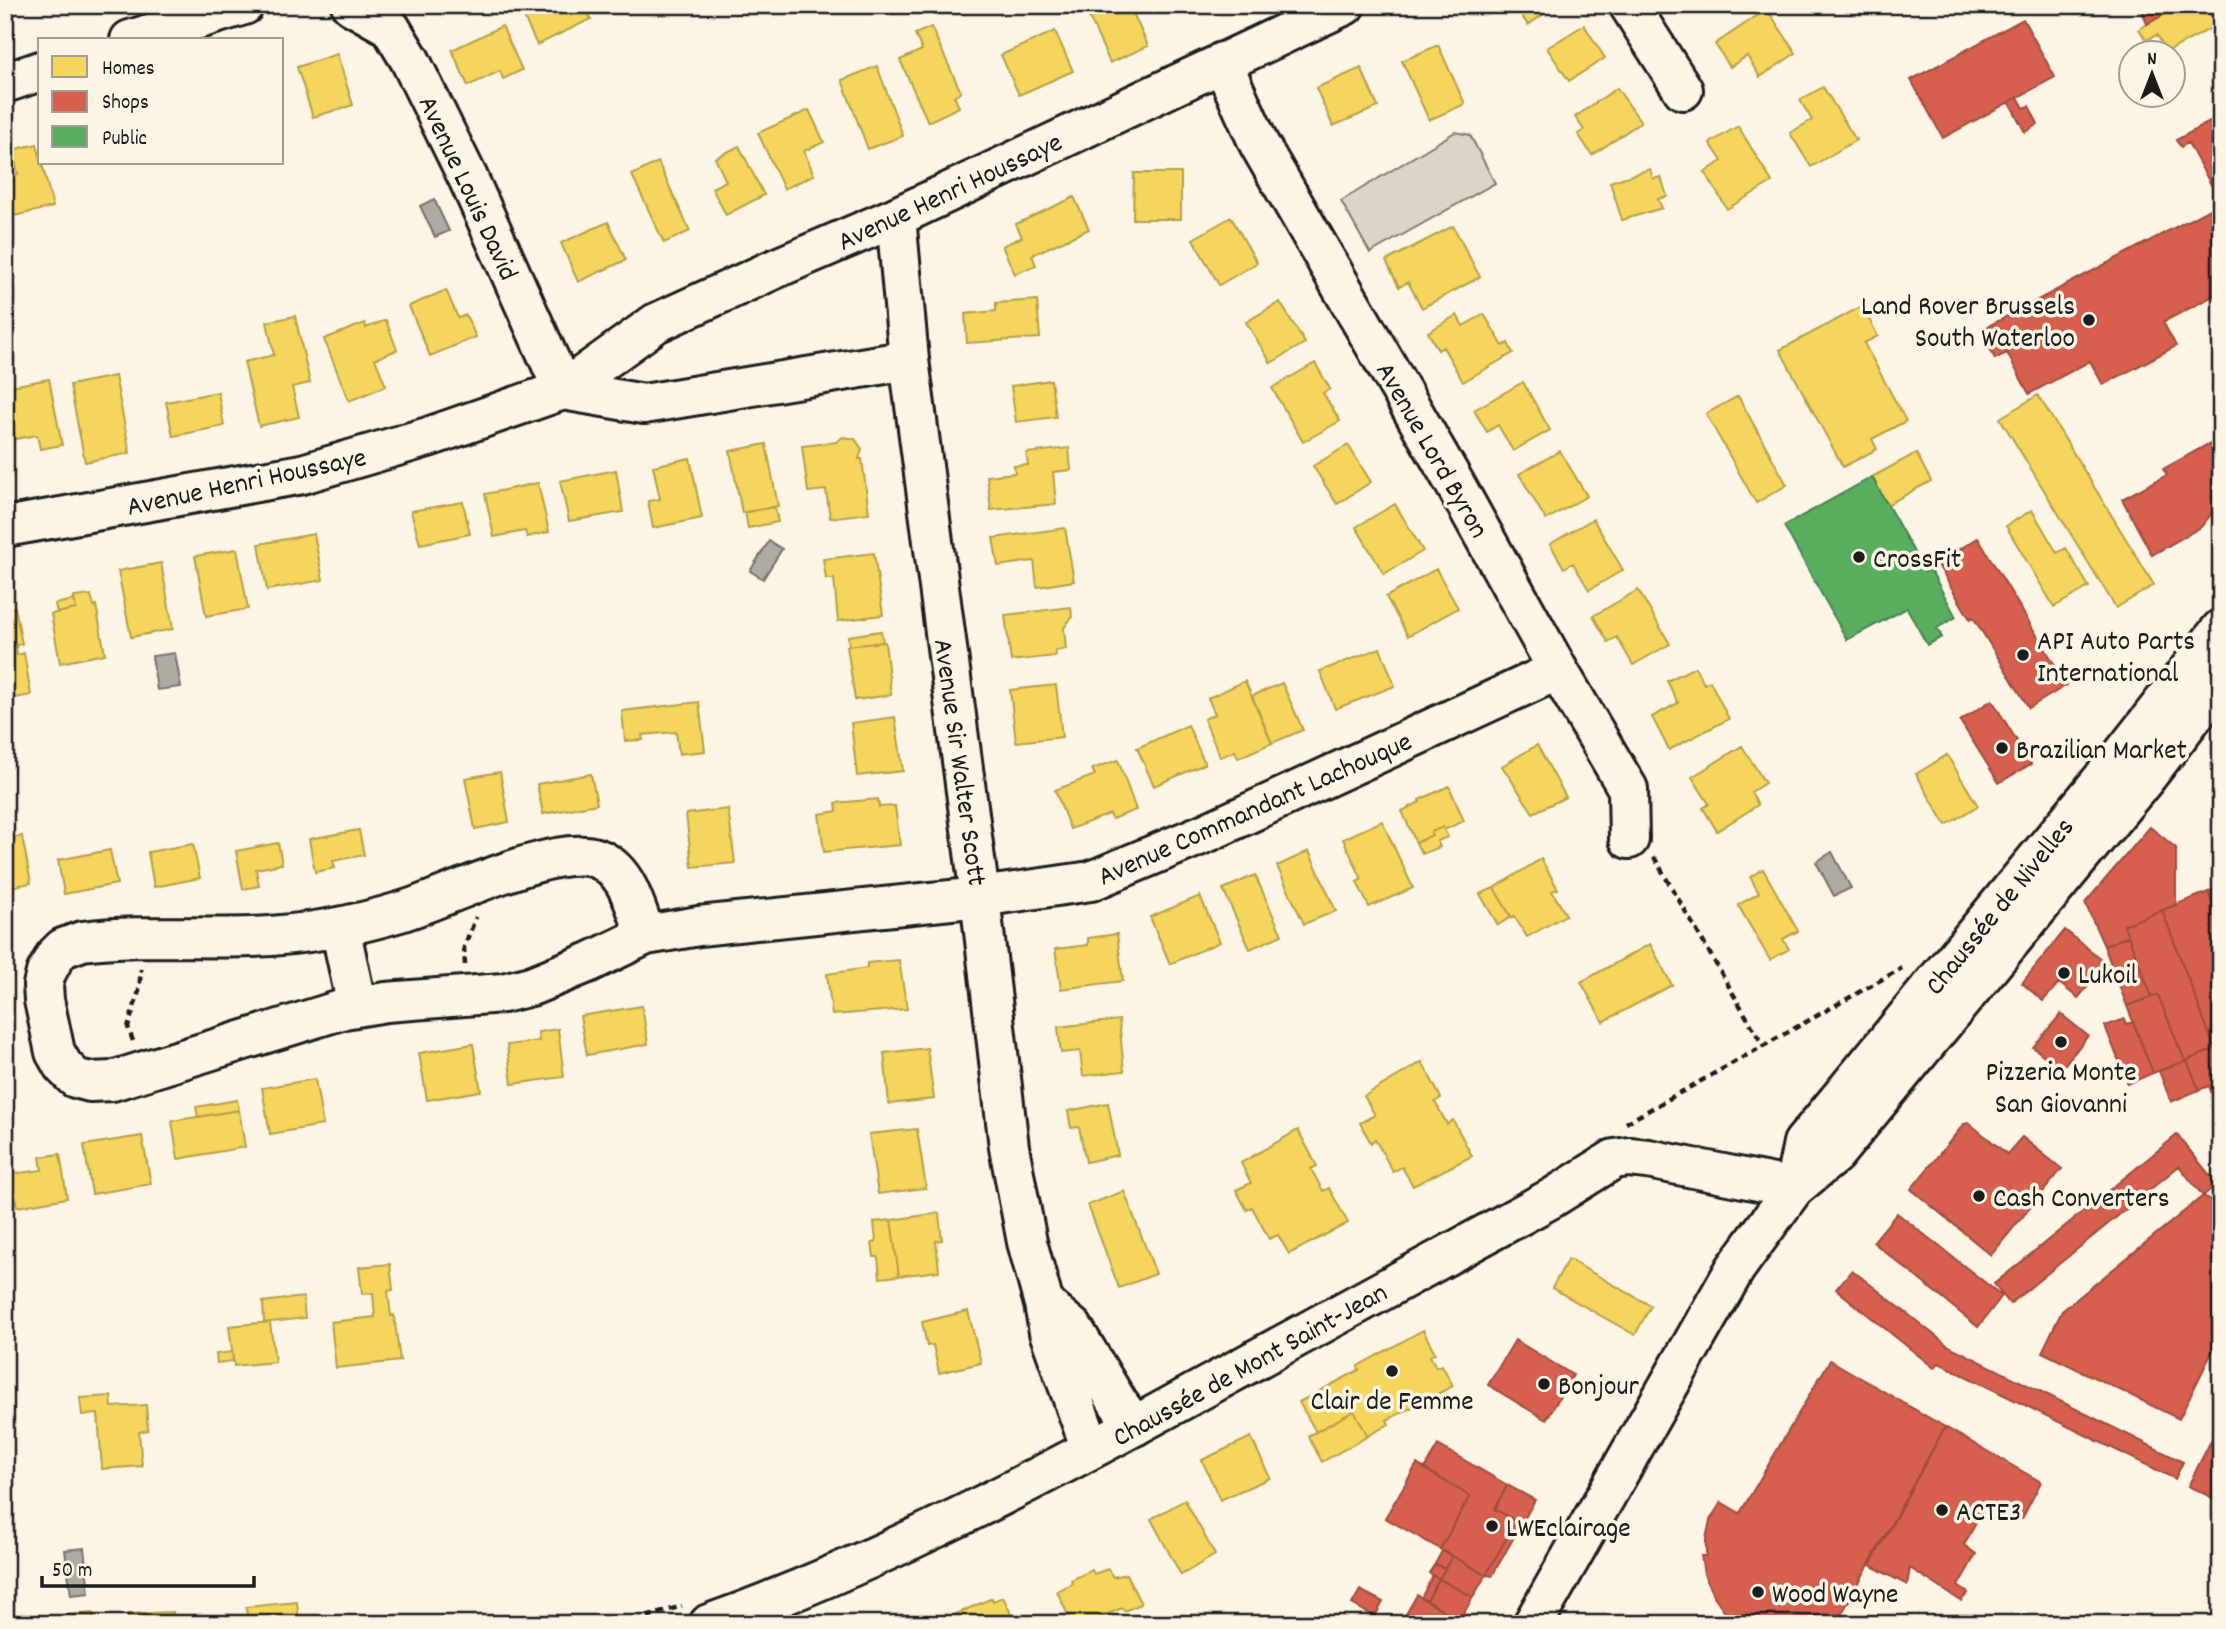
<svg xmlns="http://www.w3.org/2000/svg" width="2226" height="1629" font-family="Dekko,sans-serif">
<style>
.park{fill:#dbd5c8;stroke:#7c7872;stroke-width:2}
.water{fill:#b0aba1;stroke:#75726c;stroke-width:2}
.homes{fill:#f6d55c;stroke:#b59e49;stroke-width:2}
.shops{fill:#d6604d;stroke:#9e4c3e;stroke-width:2}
.public{fill:#5aae61;stroke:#47824c;stroke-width:2}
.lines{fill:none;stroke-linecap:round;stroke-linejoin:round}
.minor-casing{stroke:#1c1c1c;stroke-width:44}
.major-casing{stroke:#1c1c1c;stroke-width:44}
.path{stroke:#1c1c1c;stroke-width:4.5;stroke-dasharray:7 5;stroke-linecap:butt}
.minor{stroke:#fcf5e5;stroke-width:38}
.major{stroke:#fcf5e5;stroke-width:38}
.poi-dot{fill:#1c1c1c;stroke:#fcf5e5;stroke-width:2.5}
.labels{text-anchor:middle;stroke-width:7;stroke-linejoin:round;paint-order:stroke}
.street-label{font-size:28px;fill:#1c1c1c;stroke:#fcf5e5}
.poi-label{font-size:28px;fill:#1c1c1c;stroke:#fcf5e5;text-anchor:start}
</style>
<rect width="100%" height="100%" fill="#fcf5e5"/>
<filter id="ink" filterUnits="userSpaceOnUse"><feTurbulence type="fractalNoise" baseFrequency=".0143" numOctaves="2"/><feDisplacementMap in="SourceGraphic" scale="14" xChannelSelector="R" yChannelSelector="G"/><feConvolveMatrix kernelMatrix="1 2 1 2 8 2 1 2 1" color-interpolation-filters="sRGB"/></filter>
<g filter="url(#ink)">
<!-- park -->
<path class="park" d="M1455,132L1470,135L1495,183L1370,253L1341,201Z"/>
<!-- water -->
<path class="water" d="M434,199L449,231L435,237L420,206Z
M769,541L782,549L763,579L750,571Z
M175,653L181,687L157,690L152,656Z
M1832,852L1851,888L1834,896L1816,862Z
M84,1548L89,1593L71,1595L65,1550Z"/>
<!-- homes -->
<path class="homes" d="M5,5H9L12,23L5,25Z
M518,5H585L591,19L537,45Z
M1086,5H1149L1133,13L1148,46L1110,63L1084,6Z
M1197,5H1213L1199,11Z
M1514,5H1557L1528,25Z
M2181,5H2221V23L2167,52L2157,35L2146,40L2139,29Z
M1767,9L1796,53L1760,77L1747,56L1730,67L1715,44Z
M1584,25L1605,58L1569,81L1547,48Z
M502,26L522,70L503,79L500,71L468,86L452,50Z
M931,27L961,92L954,96L959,107L928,122L900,60L922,50L915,34Z
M1055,31L1073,71L1019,95L1001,55Z
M1438,45L1465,104L1429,120L1402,61Z
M337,54L353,105L313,117L297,67Z
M877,66L903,136L868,149L842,80Z
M1361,68L1378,107L1333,126L1316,88Z
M1823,87L1856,140L1811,167L1790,133L1812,120L1800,100Z
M1617,88L1641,122L1592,155L1578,134L1584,130L1575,117Z
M809,110L824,142L804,151L814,175L784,189L758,133Z
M1738,126L1772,182L1727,209L1705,172L1722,161L1710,143Z
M37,144L53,207L5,218V177L18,174L12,150Z
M739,146L764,195L726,215L712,188L726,181L715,158Z
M658,162L690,231L664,243L632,175Z
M1650,169L1653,179L1661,177L1667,196L1658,199L1662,208L1622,220L1610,182Z
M1134,173H1181V219H1133Z
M1074,197L1089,229L1032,255L1036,265L1015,274L1002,246L1022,237L1016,224Z
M1231,217L1257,263L1219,285L1193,239Z
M608,222L626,260L578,282L561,243Z
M1453,226L1480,277L1422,308L1408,282L1399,287L1386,261Z
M446,290L458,318L466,315L476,337L430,356L409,306Z
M1037,300L1040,338L967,343L965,314L996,311V303Z
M1280,302L1305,343L1271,363L1246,322Z
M1862,306L1878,336L1864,343L1906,421L1872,439L1877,449L1843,467L1780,350Z
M1484,314L1503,346L1508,343L1513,353L1463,382L1443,347L1438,350L1428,332L1457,315L1463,326Z
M295,316L310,383L292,387L299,417L259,426L244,362L274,355L267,322Z
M386,320L397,350L375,359L386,386L349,401L324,339L365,323L366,328Z
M1315,363L1330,389L1323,393L1340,421L1303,442L1272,388Z
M115,376L130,453L85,462L70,385Z
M49,379L62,445L40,449L37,435L15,439L6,387Z
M1051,380L1056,417L1016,422L1011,386Z
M1523,382L1550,430L1513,451L1498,425L1487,432L1474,410Z
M218,392L224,426L173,436L166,402Z
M2038,395L2154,585L2116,608L2000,418Z
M1738,396L1787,485L1756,503L1706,414Z
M843,437L855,439L862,449L859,459H862L869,513L830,518L826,490L808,492L802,446L836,442Z
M766,444L778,506L742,513L730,451Z
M1348,445L1371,482L1337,504L1313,466Z
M1069,448L1071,470L1053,472L1056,504L991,510L987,476L1015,473L1014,466L1028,465L1026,453Z
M1560,451L1587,496L1546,520L1519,474Z
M1916,453L1931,481L1887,505L1872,477Z
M690,458L702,518L653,528L648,501L660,499L653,466Z
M616,470L623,512L569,521L560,481Z
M538,483L549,532L527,537L525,531L494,537L485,494Z
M463,502L470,534L420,544L411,511Z
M1395,504L1423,551L1384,574L1356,527Z
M775,507L778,522L748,528L745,512Z
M2032,510L2057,553L2066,548L2089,587L2054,607L2006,526Z
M1593,519L1623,570L1589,590L1573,563L1564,568L1550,544Z
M1065,528L1074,581L1037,587L1034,561L998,566L993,538Z
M314,534L323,580L267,590L259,544Z
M237,549L248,609L206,616L195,556Z
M874,553L883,615L838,621L834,579H826L823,559Z
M161,563L173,629L131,637L118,571Z
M1436,569L1458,608L1408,636L1386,597Z
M1638,590L1670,644L1633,665L1617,637L1608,642L1593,616Z
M91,595L94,606L96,605L105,654L60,663L51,614L76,609L74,597Z
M74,600L76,609L57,613L55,604Z
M15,607L22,644L16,645L17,655L24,653L31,695L5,700V609Z
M1071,607L1072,617L1064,628L1066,649L1055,651L1056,656L1011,661L1005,615Z
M881,631L883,642L849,646L848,636Z
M885,642L891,695L855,700L847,646Z
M1380,648L1395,686L1335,709L1320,671Z
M1695,667L1704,684L1710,681L1729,719L1669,750L1652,717L1678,703L1667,681Z
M1245,681L1272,743L1238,758L1235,751L1220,757L1204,719L1215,714L1208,698Z
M1282,683L1303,730L1272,743L1252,696Z
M1056,685L1062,737L1016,742L1010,690Z
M699,702L705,751L679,754L676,732L642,735L643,740L625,741L622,711Z
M895,717L903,771L857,776L851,723Z
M1188,725L1205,764L1154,786L1137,748Z
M1537,745L1566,797L1533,813L1502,766Z
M1742,746L1765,783L1751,792L1758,805L1717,831L1703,808L1709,804L1692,777Z
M1947,755L1978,806L1946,825L1916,774Z
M1118,760L1136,810L1112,819L1110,814L1070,829L1055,790L1095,775L1092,769Z
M500,772L509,822L475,829L465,778Z
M591,774L597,804L543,814L537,784Z
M1449,786L1464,821L1444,830L1443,827L1431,832L1432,835L1416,843L1402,811L1420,802L1419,800Z
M878,799L879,807L895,806L900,845L824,852L819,814L837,811L836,803Z
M728,809L735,863L692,867L686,814Z
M1382,821L1413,888L1369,907L1357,882L1362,879L1343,839Z
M1443,827L1448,837L1437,841L1440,847L1422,854L1416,843L1432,835L1431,832Z
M359,830L364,855L333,861L335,868L315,872L309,839Z
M22,836L31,883L5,888V840Z
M278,843L282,864L256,869L259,886L243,889L236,851Z
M193,844L200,878L154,887L148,852Z
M110,850L117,884L64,894L58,860Z
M1309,851L1336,911L1304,924L1277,866Z
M1541,859L1558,889L1552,891L1566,915L1527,937L1514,916L1512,918L1494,888Z
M1763,869L1798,931L1783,939L1789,949L1770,960L1738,905L1759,893L1750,877Z
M1255,875L1282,935L1250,949L1223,889Z
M1494,888L1511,917L1498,925L1480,894Z
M1200,896L1220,942L1170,964L1150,917Z
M1117,934L1123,981L1061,989L1055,949L1088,945V938Z
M1650,944L1672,985L1603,1022L1581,982Z
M899,960L907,1009L832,1015L827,974L867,968V963Z
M642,1006L648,1044L587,1055L580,1016Z
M1119,1020L1124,1071L1083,1076L1080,1051L1061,1053L1058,1027Z
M558,1029L564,1077L512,1084L507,1045L539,1041L538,1032Z
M473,1044L481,1091L427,1100L419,1053Z
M927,1048L934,1099L889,1104L884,1053Z
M1422,1062L1441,1098L1435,1102L1447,1124L1453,1120L1472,1156L1413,1186L1402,1167L1393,1172L1375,1139L1371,1143L1360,1123L1375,1115L1364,1096Z
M315,1079L323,1125L270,1134L262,1088Z
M237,1100L239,1110L198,1117L196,1107Z
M1108,1103L1118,1155L1086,1162L1079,1127L1071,1128L1068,1111Z
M239,1110L245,1147L178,1159L172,1121Z
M917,1129L926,1188L878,1194L869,1134Z
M1298,1130L1317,1166L1311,1169L1323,1191L1329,1188L1348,1223L1289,1254L1278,1235L1269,1239L1252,1207L1247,1210L1236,1190L1251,1183L1241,1163Z
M142,1136L151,1184L92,1194L84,1145Z
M60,1154L67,1198L17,1207L11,1174L42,1170L40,1157Z
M1124,1191L1156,1274L1119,1288L1088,1205Z
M939,1213L942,1240L936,1241L939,1271L899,1276L891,1220Z
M891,1220L899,1276L880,1278L878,1257H874L872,1243L876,1242L874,1222Z
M1568,1259L1651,1306L1635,1335L1552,1288Z
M390,1264L393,1290L388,1291L391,1316L394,1315L400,1361L336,1368L331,1322L375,1317L373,1293L362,1294L359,1267Z
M303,1297L305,1318L264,1323L263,1302Z
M968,1311L981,1363L939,1373L933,1345L927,1346L922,1322Z
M270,1322L275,1362L234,1366L229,1326Z
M1423,1330L1435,1353L1430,1356L1436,1367L1442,1365L1453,1386L1387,1420L1389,1424L1368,1436L1354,1411L1316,1432L1299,1402L1359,1370L1358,1366Z
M232,1352L233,1361L217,1363L216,1354Z
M111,1396L112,1407L146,1405L148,1430L139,1432L142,1466L102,1469L98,1414L82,1415L80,1398Z
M1354,1411L1368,1436L1322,1462L1308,1436Z
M1251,1437L1270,1478L1220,1500L1202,1460Z
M1185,1500L1215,1555L1181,1575L1151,1519Z
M1108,1569L1113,1577L1126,1574L1141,1604L1124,1611L1122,1608L1085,1624H1072L1057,1591L1072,1584L1071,1580L1092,1570L1094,1574Z
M1003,1597L1016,1624H961L956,1614L992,1598L993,1601Z
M297,1602L299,1624H248L246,1607Z
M173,1612L174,1624H128V1614Z
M93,1613L94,1624H37V1621L57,1619V1616Z"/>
<!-- shops -->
<path class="shops" d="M2140,5H2181L2147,24Z
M2023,19L2055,77L1943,138L1911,80Z
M2018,97L2024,108L2029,106L2038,124L2025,132L2009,102Z
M2221,116V188L2214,190L2188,143L2181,147L2176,140Z
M2221,203V292L2163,322L2176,346L2103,385L2090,361L2029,394L2007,353L1995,359L1981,330Z
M2221,437V502L2201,527L2152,555L2122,499L2167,475L2163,469Z
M1978,538L2067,685L2029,708L1973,617L1970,619L1937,563Z
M1992,700L2031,764L1999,783L1960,721Z
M2150,827L2176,848V905L2124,925L2128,936L2104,946L2085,903Z
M2221,887V925L2208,892Z
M2208,892L2221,925V1047L2215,1049L2162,910Z
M2162,910L2215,1049L2185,1061L2158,995L2152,997L2124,925Z
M2065,930L2107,964L2078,998L2059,983L2043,1001L2022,983Z
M2128,936L2152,997L2127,1006L2104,946Z
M2158,995L2185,1061L2153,1073L2127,1006Z
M2061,1014L2088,1036L2061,1069L2033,1047Z
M2125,1019L2127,1024L2133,1022L2153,1073L2128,1084L2105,1026Z
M2221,1047V1117L2209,1086L2199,1090L2187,1060Z
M2187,1060L2199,1090L2171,1102L2159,1071Z
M1969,1123L2007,1154L2022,1137L2062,1169L1991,1255L1911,1189L1964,1124Z
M2177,1135L2217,1184L2203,1196L2179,1166L2010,1304L1994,1284Z
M2203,1196L2221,1205V1334L2179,1419L2042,1352L2062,1311Z
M1897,1213L2002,1296L1978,1327L1873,1242Z
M1852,1270L1947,1345L2183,1462L2175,1479L1939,1363L1934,1368L1836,1289Z
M1515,1340L1573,1375L1546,1420L1488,1385Z
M1830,1360L1945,1427L1836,1624H1740L1728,1616L1714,1596L1704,1574L1701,1556H1706V1539L1710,1520L1721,1502L1740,1513Z
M2221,1421V1502L2188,1486Z
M1945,1427L2041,1482L2022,1519L1988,1501L1964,1545L1976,1554L1958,1586L1968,1593L1961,1601L1910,1568L1907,1585L1870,1565Z
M1438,1445L1507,1485L1495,1509L1516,1521L1486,1575L1440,1549L1470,1496L1424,1469Z
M1417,1464L1470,1496L1440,1549L1385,1518Z
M1507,1485L1535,1500L1492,1576L1486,1575L1516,1521L1495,1509Z
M1442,1551L1452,1556L1445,1569L1435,1564Z
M1452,1556L1486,1575L1473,1597L1439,1579Z
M1435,1564L1445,1569L1439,1579L1429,1573Z
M1433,1575L1439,1579L1427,1601L1421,1598Z
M1439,1579L1473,1597L1460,1620L1427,1601Z
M1360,1590L1383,1602L1375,1617L1352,1604Z
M1417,1595L1460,1620L1458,1624H1412L1403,1619Z
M1313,1619L1337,1624H1312Z"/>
<!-- public -->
<path class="public" d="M1872,477L1925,572L1930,569L1956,617L1937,628L1942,637L1927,645L1907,608L1847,640L1784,526Z"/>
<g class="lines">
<!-- minor casing -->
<g class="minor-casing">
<path id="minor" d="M351,5L390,27L410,60L468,178L563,390L656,323L779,267L896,217L1345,5
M1629,5L1683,90
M130,40L244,5
M1222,62L1259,144L1455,484L1558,670L1628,789L1629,839
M5,83L40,71
M896,217L909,360L980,897L1009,1147L1027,1242L1044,1304L1049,1332L1091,1449
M5,527L302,474L428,437L563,390L644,404L909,360
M340,927L357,1007
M646,935C635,908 628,869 596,858C554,844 448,897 403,911C354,926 304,935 252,937C195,939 138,934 82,941L63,948L55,956L46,973L43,985L44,1000L55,1052L63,1066L75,1078L90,1082L112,1081L344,1009L386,1002L503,993L531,986L590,962L646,935L699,926L980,897L1091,881L1208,832L1558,670
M1044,1304L1073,1328L1118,1403L1135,1426
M709,1624C884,1561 1050,1473 1213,1383C1326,1321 1439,1260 1552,1198L1614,1159L1629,1157L1648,1159L1794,1188"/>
</g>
<!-- major casing -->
<g class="major-casing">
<path id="major" d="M1794,1188L1803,1143L2119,759L2221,629
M1533,1624L1735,1269L1794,1188L1835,1154L2144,780L2221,680"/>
</g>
<!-- path -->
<path class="path" d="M1654,857L1764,1047
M465,965L464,947L476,917
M133,1041L128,1027L139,991L141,969
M1626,1123L1902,968
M624,1624L682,1606"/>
<!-- minor -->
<use href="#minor" class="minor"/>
<!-- major -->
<use href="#major" class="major"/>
</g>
</g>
<!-- markers -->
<g class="poi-dot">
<circle cx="2089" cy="320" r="7"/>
<circle cx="1859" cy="557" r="7"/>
<circle cx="2023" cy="655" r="7"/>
<circle cx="2002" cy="748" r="7"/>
<circle cx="2064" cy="973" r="7"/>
<circle cx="2061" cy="1042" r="7"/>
<circle cx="1979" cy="1196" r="7"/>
<circle cx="1392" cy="1371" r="7"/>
<circle cx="1544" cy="1384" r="7"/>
<circle cx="1942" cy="1510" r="7"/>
<circle cx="1492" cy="1526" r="7"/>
<circle cx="1758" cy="1592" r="7"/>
</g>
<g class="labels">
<!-- street labels -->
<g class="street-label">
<text transform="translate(470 187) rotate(65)" y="10">Avenue Louis David</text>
<text transform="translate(949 190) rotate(-25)" y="10">Avenue Henri Houssaye</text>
<text transform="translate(1434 449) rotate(60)" y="10">Avenue Lord Byron</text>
<text transform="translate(246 480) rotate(-12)" y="10">Avenue Henri Houssaye</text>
<text transform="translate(962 762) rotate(82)" y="10">Avenue Sir Walter Scott</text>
<text transform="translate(1254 807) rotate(-24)" y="10">Avenue Commandant Lachouque</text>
<text transform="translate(1998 905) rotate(-51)" y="10">Chaussée de Nivelles</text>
<text transform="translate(1249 1363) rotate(-29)" y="10">Chaussée de Mont Saint-Jean</text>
</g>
<!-- poi labels -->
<g class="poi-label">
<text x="2075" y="314" text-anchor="end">Land Rover Brussels<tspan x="2075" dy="32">South Waterloo</tspan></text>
<text x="1873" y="567">CrossFit</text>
<text x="2037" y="649">API Auto Parts<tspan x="2037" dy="32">International</tspan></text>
<text x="2016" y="758">Brazilian Market</text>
<text x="2078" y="983">Lukoil</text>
<text x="2061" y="1080" text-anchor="middle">Pizzeria Monte<tspan x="2061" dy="32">San Giovanni</tspan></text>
<text x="1993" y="1206">Cash Converters</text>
<text x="1558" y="1394">Bonjour</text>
<text x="1392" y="1409" text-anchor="middle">Clair de Femme</text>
<text x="1956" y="1520">ACTE3</text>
<text x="1506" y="1536">LWEclairage</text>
<text x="1772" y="1602">Wood Wayne</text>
</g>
</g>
<!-- margin -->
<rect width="2226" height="1629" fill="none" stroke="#fcf5e5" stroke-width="28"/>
<rect x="14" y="14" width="2198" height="1601" fill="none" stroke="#1c1c1c" stroke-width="2.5" filter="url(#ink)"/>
<!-- legend -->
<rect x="38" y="38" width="245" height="126" fill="#fcf5e5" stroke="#a29e95" stroke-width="2"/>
<rect x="52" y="56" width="35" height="21" fill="#f6d55c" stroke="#a29e95" stroke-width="2"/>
<text x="102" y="74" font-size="21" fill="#1c1c1c">Homes</text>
<rect x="52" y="91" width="35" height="21" fill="#d6604d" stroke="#a29e95" stroke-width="2"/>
<text x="102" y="108" font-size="21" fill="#1c1c1c">Shops</text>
<rect x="52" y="126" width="35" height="21" fill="#5aae61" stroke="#a29e95" stroke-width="2"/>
<text x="102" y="144" font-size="21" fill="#1c1c1c">Public</text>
<!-- north arrow -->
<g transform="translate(2152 74)"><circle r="33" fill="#fcf5e5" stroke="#a29e95" stroke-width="2"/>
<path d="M0-5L12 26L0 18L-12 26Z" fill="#1c1c1c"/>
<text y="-10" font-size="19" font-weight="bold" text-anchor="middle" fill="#1c1c1c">N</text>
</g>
<!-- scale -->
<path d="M42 1576v10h212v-10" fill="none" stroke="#1c1c1c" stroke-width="3.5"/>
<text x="52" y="1576" font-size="21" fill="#1c1c1c" stroke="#fcf5e5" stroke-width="5" paint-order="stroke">50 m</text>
</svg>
